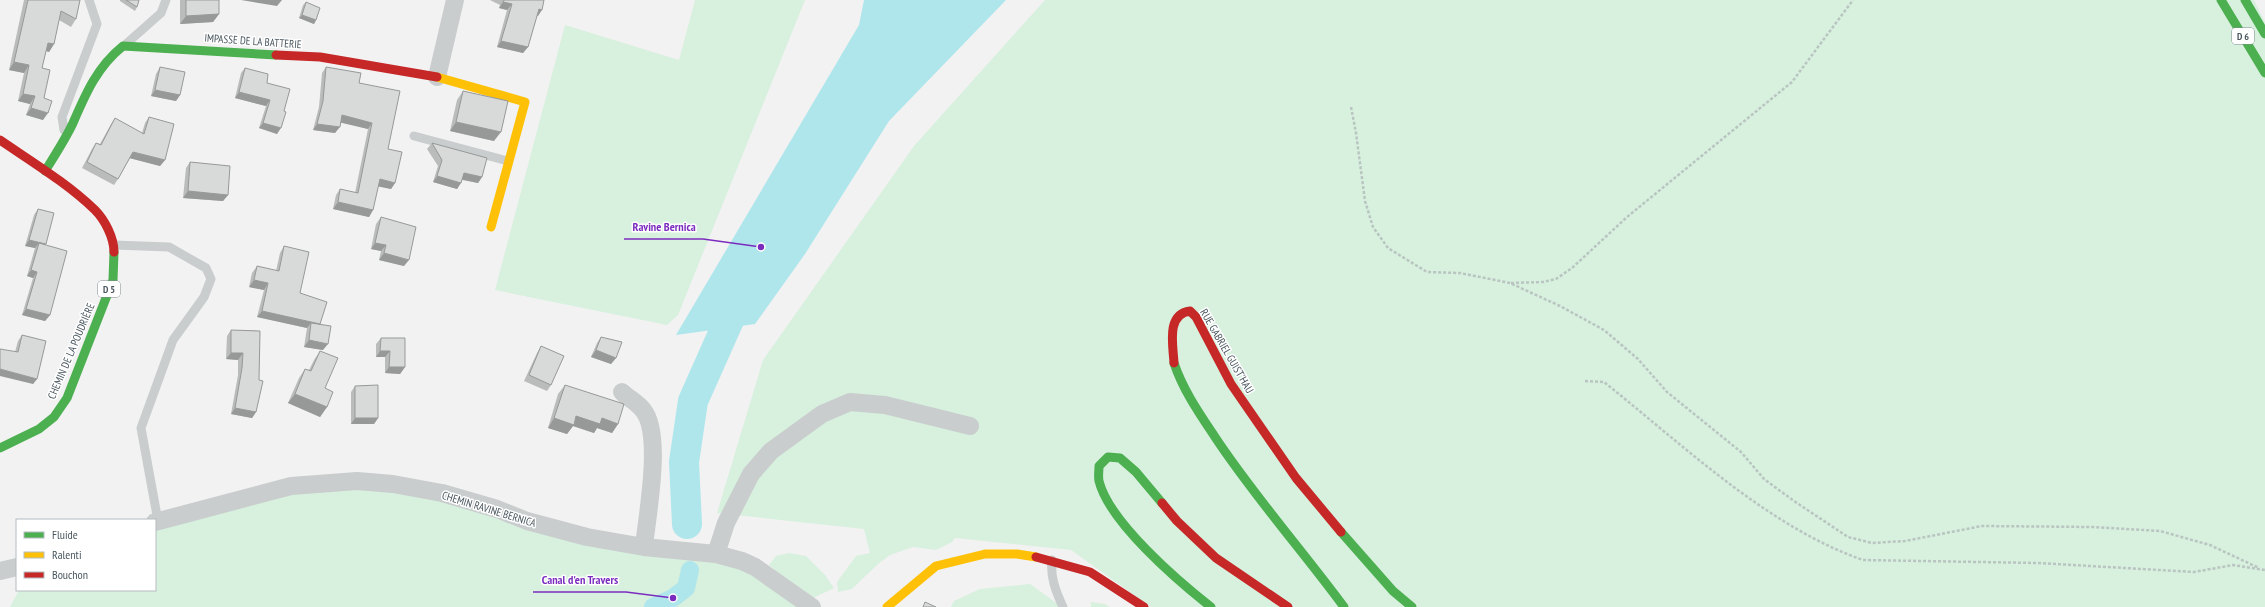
<svg xmlns="http://www.w3.org/2000/svg" width="2265" height="607" font-family="'PT Sans Narrow',sans-serif">
<style>
.green{fill:#d8f0de}
.water{fill:#aee6ec}
.lines{fill:none;stroke-linecap:round;stroke-linejoin:round}
.canal{stroke:#aee6ec;stroke-width:18}
.river{stroke:#aee6ec;stroke-width:30}
.path{stroke:#b9c5c0;stroke-width:2.5;stroke-dasharray:3 2;stroke-linecap:butt}
.lane{stroke:#c9cdce;stroke-width:9}
.street{stroke:#c9cdce;stroke-width:18}
.fast{stroke:#4caf50;stroke-width:9}
.slow{stroke:#ffc107;stroke-width:9}
.jam{stroke:#c62828;stroke-width:9}
.wall{fill:#babbbb}
.shaded-wall{fill:#979999}
.building{fill:#d8dada;stroke:#979999}
.labels{text-anchor:middle;stroke-width:3;stroke-linejoin:round;paint-order:stroke}
.shield{fill:#fff;stroke:#80898e;stroke-width:1}
.shield-label{font-size:10px;font-weight:bold;fill:#49565e}
.street-label{font-size:11px;fill:#49565e;stroke:#fff}
.leader{fill:none;stroke:#7b2cbf;stroke-width:1.5}
.callout-dot{fill:#7b2cbf;stroke:#fff;stroke-width:1.5}
.callout-label{font-size:12px;text-anchor:middle;font-weight:bold;fill:#7b2cbf;stroke:#fff;stroke-width:3;stroke-linejoin:round;paint-order:stroke}
</style>
<rect width="100%" height="100%" fill="#f2f2f2"/>
<!-- green -->
<path class="green" d="M695,0H805L678,315L667,325L495,290L565,25L679,60Z
M1045,0H2254L2265,22V607H1151L1071,550L955,538L952,542L936,550L913,547L890,555L878,564L852,589L838,592L837,582L856,556L870,553L864,529L717,513L763,360L914,146Z
M357,481L527,521L716,554L808,607H10L19,590H155V522Z
M789,553L806,556L825,575L834,588L813,598C799,585 782,578 769,565L776,556Z
M1030,584L1062,607H951L954,601L980,589Z
M1091,602L1105,604L1110,607H1091Z"/>
<!-- water -->
<path class="water" d="M864,0H1006L889,121L805,254L755,324L676,335L859,25Z"/>
<g class="lines">
<!-- canal -->
<path class="canal" d="M653,607L673,598L686,588L690,570"/>
<!-- river -->
<path class="river" d="M687,524L684,462L693,401L742,291"/>
<!-- path -->
<path class="path" d="M1351,107L1356,133L1365,201L1373,227L1388,248L1427,272L1460,273L1510,283L1560,306L1604,330L1638,359L1667,392L1741,452L1764,479L1794,501L1848,537L1872,543L1905,541L1982,526L2093,527L2160,531L2210,545L2259,568
M1511,283L1543,282L1556,279L1572,268L1627,217L1792,82L1853,0
M1585,381L1604,382C1683,445 1768,527 1863,560L2038,563L2194,572L2233,565L2265,570"/>
<!-- lane -->
<path class="lane" d="M126,44L161,13L166,0
M64,130L62,117L97,24L89,0
M414,136L508,161
M114,245L169,247L206,268L211,279L204,297L173,340L141,428L158,521
M1052,560C1050,577 1056,592 1063,607"/>
<!-- street -->
<path class="street" d="M437,77L455,0
M622,392C628,398 638,403 643,410C663,434 647,515 644,547
M155,522L291,486L357,481L393,484L442,493L497,509L527,521L587,537L644,547L716,554L742,561L755,567L812,607
M716,554L726,523L751,474L771,451L822,414L850,402L885,405L970,426
M0,571L17,567"/>
<!-- fast -->
<path class="fast" d="M2221,0L2265,73
M2245,0L2265,34
M45,171C55,155 65,140 73,123C86,93 97,67 123,46L276,55
M1174,363C1183,390 1199,413 1215,437C1254,496 1302,550 1344,607
M0,448L39,429L54,417L67,398L113,280L114,252
M1162,503L1136,472L1120,458L1108,457L1099,466C1099,471 1098,477 1099,481C1109,522 1178,581 1211,607
M1341,532L1393,591L1412,607"/>
<!-- slow -->
<path class="slow" d="M437,77L525,102L491,227
M887,607L936,566L985,554H1017L1036,557"/>
<!-- jam -->
<path class="jam" d="M276,55L320,57L437,77
M0,140C32,162 67,183 95,210C105,220 114,238 114,252
M1174,363C1173,345 1166,314 1190,311L1196,317L1231,384L1296,478L1341,532
M1162,503L1177,521L1216,558L1288,607
M1036,557L1090,572L1144,607"/>
</g>
<!-- wall -->
<path class="wall" d="M24,0H80L76,19L71,27L59,20L54,44L49,52L46,51L42,68L44,98L43,120L26,115L30,104L18,101L24,73L9,70Z
M120,0H139L137,7L135,11L120,1Z
M180,0H219V14L213,22L180,24Z
M490,0H544L538,16H537L528,47L523,53L497,47L507,10L499,8L500,5Z
M306,2L316,20L314,24L299,18L303,5Z
M160,67L180,95L176,101L151,96L156,74Z
M326,67L359,83L388,149L395,183L391,189L378,186L373,210L369,217L333,209L336,195L340,189L355,193L368,129L341,122L335,133L313,130L319,107L322,73Z
M245,68L267,83L284,111L277,134L259,128L266,106L235,98L241,73Z
M463,91L494,141L450,131L457,100Z
M149,117L165,160L160,166L130,158L118,179L114,185L82,168L92,149L96,143L100,144L111,124L115,118L142,133L145,123Z
M432,143L482,177L478,183L462,180L457,189L433,182L438,166L427,149Z
M190,162L228,195L223,201L183,198L186,168Z
M38,209L46,244L45,245L50,315L45,321L22,315L33,278L27,276L35,248L25,246L34,215Z
M381,217L404,266L379,260L381,251L371,249L376,224Z
M284,246L300,293L320,324L323,350L304,347L307,328L257,317L264,290L249,287L252,273L257,266L276,271L280,253Z
M231,330L260,331L256,412L252,418L231,414L238,375V360L226,359L227,336Z
M22,335L37,379L33,384L15,352L18,341Z
M601,337L616,358L611,364L591,357L597,343Z
M381,338L405,367L400,374L385,373V357H376V344Z
M541,346L551,385L547,391L524,381L537,353Z
M320,351L327,407L320,417L288,403L299,378L305,369L309,370L314,360Z
M565,385L618,424L612,433L597,428L594,433L573,426L567,434L548,428L558,394Z
M355,386L378,418L374,424H351V392Z"/>
<!-- shaded-wall -->
<path class="shaded-wall" d="M241,0H282L277,6Z
M503,2L512,4L507,10L499,8Z
M539,9L542,10L538,16L535,15Z
M219,14L213,22L180,24L186,16Z
M302,15L316,20L314,24L299,18Z
M501,41L528,47L523,53L497,47Z
M48,43L54,44L49,52L43,50Z
M14,62L29,65L24,73L9,70Z
M155,90L180,95L176,101L151,96Z
M239,92L270,100L266,106L235,98Z
M23,94L35,96L30,104L18,101Z
M31,108L48,113L43,120L26,115Z
M342,115L372,123L368,129L338,122Z
M456,122L501,132L494,141L450,131Z
M263,123L281,128L277,134L259,128Z
M317,124L340,127L335,133L313,130Z
M133,152L165,160L160,166L129,158Z
M464,173L482,177L478,183L460,179Z
M437,176L461,183L457,189L433,182Z
M380,179L395,183L391,189L376,186Z
M188,191L228,195L223,201L183,198Z
M338,202L373,210L369,217L333,209Z
M29,240L46,244L42,250L39,243L35,248L25,246Z
M375,243L386,245L381,251L371,249Z
M384,253L409,260L404,266L379,260Z
M31,270L37,272L33,278L27,276Z
M254,280L268,283L264,290L249,287Z
M26,309L50,315L45,321L22,315Z
M262,311L320,324L311,323L307,328L257,317Z
M309,340L328,344L323,350L304,347Z
M596,350L616,358L611,364L591,357Z
M380,351H390L385,357H376Z
M231,353H243L238,360L226,359Z
M389,367H405L400,374L385,373Z
M0,369L37,379L33,384L0,376Z
M295,394L327,407L320,417L288,403Z
M235,408L256,412L252,418L231,414Z
M576,416L602,418L618,424L612,433L597,428L594,433L573,426L567,434L548,428L554,418Z
M355,418H378L374,424H351Z"/>
<!-- building -->
<path class="building" d="M28,0H80L76,19L61,11L54,44L48,43L42,68L50,70L44,98L52,101L48,113L31,108L35,96L23,94L29,65L14,62Z
M126,0H139L137,7Z
M186,0H219V14L186,16Z
M504,0H544L542,10L539,9L528,47L501,41L512,4L503,2Z
M306,2L320,8L316,20L302,15Z
M160,67L185,72L180,95L155,90Z
M326,67L361,73L359,83L400,91L388,149L402,152L395,183L380,179L373,210L338,202L340,189L358,193L372,123L342,115L340,127L317,124L323,101Z
M245,68L268,74L267,83L290,89L284,111L286,112L281,128L263,123L270,100L239,92Z
M463,91L508,101L501,132L456,122Z
M149,117L174,124L165,160L133,152L118,179L87,162L96,143L101,145L115,118L144,134Z
M432,143L487,158L482,177L464,173L461,183L437,176L442,160Z
M190,162L230,166L228,195L188,191Z
M38,209L54,213L46,244L29,240Z
M381,217L416,227L409,260L384,253L386,245L375,243Z
M39,243L67,251L50,315L26,309L37,272L31,270Z
M284,246L309,252L300,293L327,302L320,324L262,311L268,283L254,280L257,266L279,271Z
M311,323L331,326L328,344L309,340Z
M231,330L260,331L259,380L263,381L256,412L235,408L242,368L243,353H231Z
M22,335L46,341L37,379L0,369V349L18,352Z
M601,337L622,342L616,358L596,350Z
M381,338H405V367H389L390,351H380Z
M541,346L564,356L551,385L529,375Z
M320,351L338,358L325,388L333,392L327,407L295,394L305,369L311,371Z
M378,385V418H355V386Z
M565,385L624,404L618,424L602,418L600,424L576,416L574,425L554,418Z
M925,602L936,607H923Z"/>
<g class="labels">
<!-- shield labels -->
<g class="shield">
<rect x="2232" y="28" width="22" height="16" rx="3"/>
<rect x="98" y="281" width="22" height="16" rx="3"/>
</g>
<g class="shield-label">
<text x="2243" y="40">D 6</text>
<text x="109" y="293">D 5</text>
</g>
<!-- street labels -->
<g class="street-label">
<text transform="translate(253 41) rotate(4)" y="4">IMPASSE DE LA BATTERIE</text>
<text transform="translate(71 351) rotate(-67)" y="4">CHEMIN DE LA POUDRIÈRE</text>
<text transform="translate(1227 351) rotate(60)" y="4">RUE GABRIEL GUIST'HAU</text>
<text transform="translate(489 509) rotate(17)" y="4">CHEMIN RAVINE BERNICA</text>
</g>
</g>
<!-- callouts -->
<path class="leader" d="M761 247L703 239H624M673 598L626 592H533"/>
<g class="callout-dot">
<circle cx="761" cy="247" r="4"/>
<circle cx="673" cy="598" r="4"/>
</g>
<g class="callout-label">
<text x="664" y="231">Ravine Bernica</text>
<text x="580" y="584">Canal d'en Travers</text>
</g>
<!-- legend -->
<rect x="16" y="519" width="140" height="72" fill="#ffffff" stroke="#b6bbbf"/>
<rect x="24" y="532" width="20" height="6" fill="#4caf50" stroke="#b6bbbf"/>
<text x="52" y="539" font-size="12" fill="#49565e">Fluide</text>
<rect x="24" y="552" width="20" height="6" fill="#ffc107" stroke="#b6bbbf"/>
<text x="52" y="559" font-size="12" fill="#49565e">Ralenti</text>
<rect x="24" y="572" width="20" height="6" fill="#c62828" stroke="#b6bbbf"/>
<text x="52" y="579" font-size="12" fill="#49565e">Bouchon</text>
</svg>
